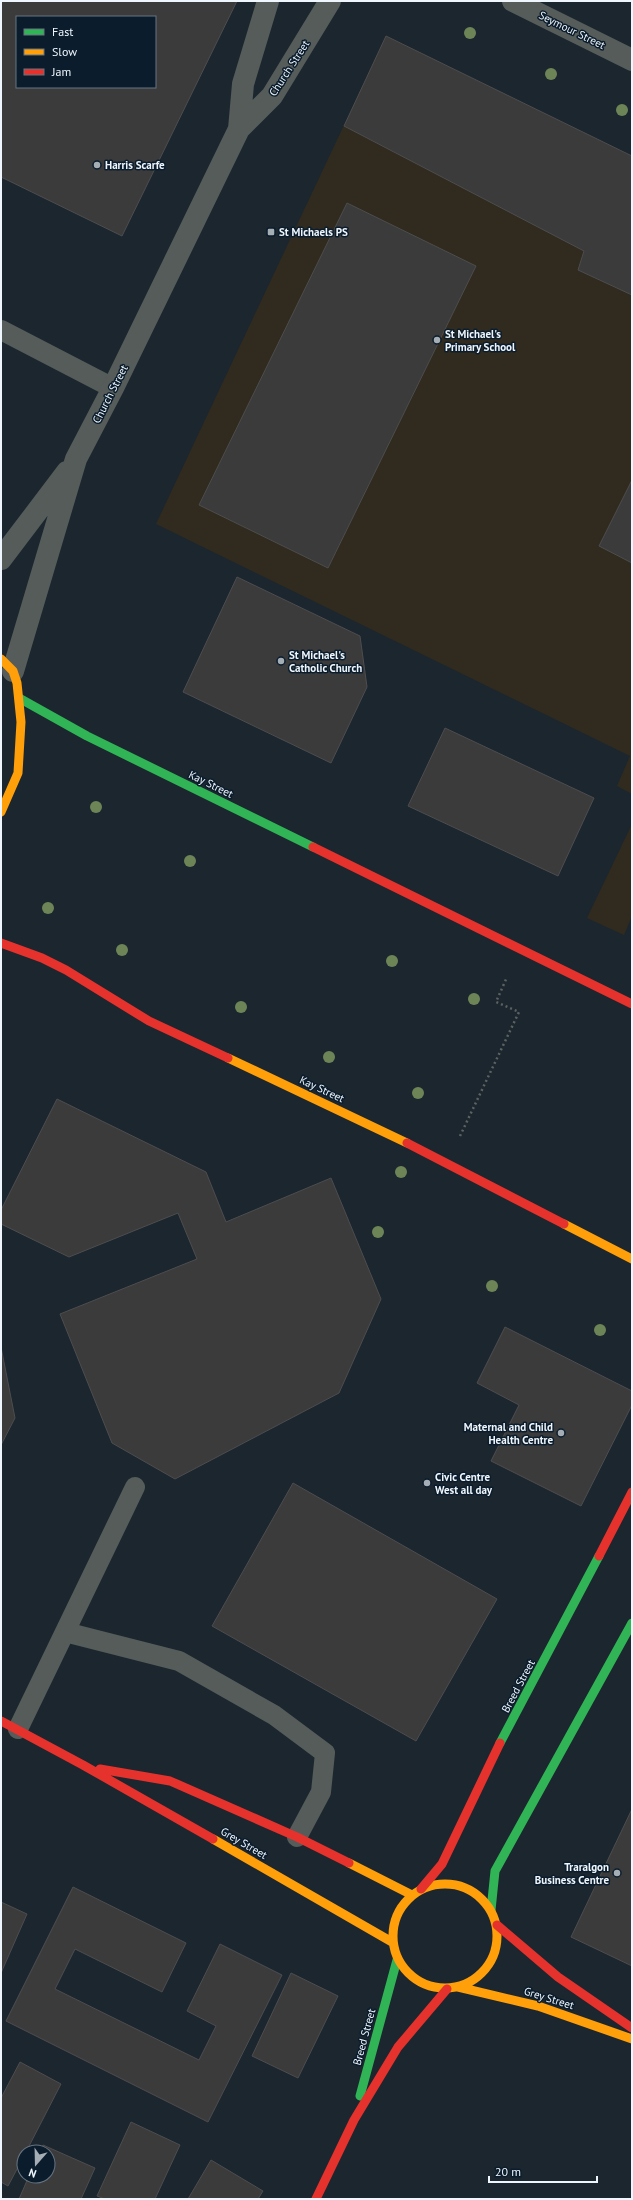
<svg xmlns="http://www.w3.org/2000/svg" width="633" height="2200" font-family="'PT Sans',sans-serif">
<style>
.education{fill:#302b1e}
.building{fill:#3b3b3c;stroke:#4d4d4e;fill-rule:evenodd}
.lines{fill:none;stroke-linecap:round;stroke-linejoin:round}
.path{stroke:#5d6261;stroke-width:2.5;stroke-dasharray:2 3;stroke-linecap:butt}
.lane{stroke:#565c59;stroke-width:20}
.street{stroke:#565c59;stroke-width:22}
.fast{stroke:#30b455;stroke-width:9}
.slow{stroke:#ff9f0a;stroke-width:9}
.jam{stroke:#e5322d;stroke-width:9}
.tree{fill:#6d8457}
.poi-dot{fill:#a5adb5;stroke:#0b1d2d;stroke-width:1.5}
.labels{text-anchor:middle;stroke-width:3;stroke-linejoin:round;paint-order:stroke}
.street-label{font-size:11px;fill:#eff6fd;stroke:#0b1d2d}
.poi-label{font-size:11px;font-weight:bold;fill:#eff6fd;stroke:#0b1d2d;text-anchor:start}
</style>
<rect width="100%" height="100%" fill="#1c262f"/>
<!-- education -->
<path class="education" d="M386,36L632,156V794L617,786L630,756L156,524Z
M632,824V916L624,935L587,918Z"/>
<!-- building -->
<path class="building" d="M1,1H237L122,236L1,177ZM17,17H155V87H17Z
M386,36L632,156V295L578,270L584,251L344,126Z
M347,203L476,266L328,568L199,505Z
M632,480V563L599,546Z
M237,577L360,636L367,687L331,763L183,692Z
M445,728L594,798L558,876L408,806Z
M57,1099L206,1172L226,1222L331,1178L381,1299L339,1393L175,1479L112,1443L60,1314L197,1259L178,1213L69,1257L1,1224V1210Z
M505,1327L632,1391V1405L581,1506L491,1461L519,1405L477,1383Z
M1,1347L15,1418L1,1445Z
M293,1483L497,1599L416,1741L212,1626Z
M632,1809V1966L571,1937Z
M73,1887L186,1943L162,1992L75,1949L55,1989L199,2060L216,2026L187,2011L220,1944L282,1975L208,2122L6,2021Z
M1,1902L27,1914L1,1973Z
M291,1973L338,1996L298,2078L252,2056Z
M20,2062L61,2084L26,2152H24V2156L8,2186L1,2182V2098Z
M131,2122L180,2145L155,2199H105L97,2196Z
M43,2145L95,2168L81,2199H19L29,2176H48V2152H40Z
M211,2160L263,2191L258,2199H188Z"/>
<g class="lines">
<!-- path -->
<path class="path" d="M460,1136L519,1012L496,1002L507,977"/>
<!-- lane -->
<path class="lane" d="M1,330L113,388
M65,1632L179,1661L274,1715L325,1753L321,1792L297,1837
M18,1729L135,1487"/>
<!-- street -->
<path class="street" d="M513,1L632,60
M239,129L243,84L268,1
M1,559L67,472
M13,671L76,459L113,388L239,129L272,96L330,1"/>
<!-- fast -->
<path class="fast" d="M19,698L87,736L313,847
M500,1743L599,1556
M491,1910L495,1871L632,1623
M360,2096L397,1960"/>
<!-- slow -->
<path class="slow" d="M1,659L13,671L17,683L21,722L18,773L1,812
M228,1058L407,1143
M564,1224L632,1259
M213,1839L392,1942
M349,1863L412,1895
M393 1936a52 52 0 1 1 104 0a52 52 0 1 1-104 0Z
M458,1987L538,2006L632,2039"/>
<!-- jam -->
<path class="jam" d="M313,847L632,1004
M1,943L42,958L66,970L149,1021L228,1058
M407,1143L564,1224
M599,1556L632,1492
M1,1721L83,1765L213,1839
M100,1769L170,1781L297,1837L349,1863
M421,1889L442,1864L500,1743
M497,1925L558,1977L632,2028
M316,2199L354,2120L398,2047L447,1989"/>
</g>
<!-- trees -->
<g class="tree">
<circle cx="470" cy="33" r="6"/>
<circle cx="551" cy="74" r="6"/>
<circle cx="622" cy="110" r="6"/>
<circle cx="96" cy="807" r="6"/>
<circle cx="190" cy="861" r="6"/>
<circle cx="48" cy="908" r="6"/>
<circle cx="122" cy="950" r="6"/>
<circle cx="392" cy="961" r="6"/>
<circle cx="474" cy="999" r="6"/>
<circle cx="241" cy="1007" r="6"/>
<circle cx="329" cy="1057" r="6"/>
<circle cx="418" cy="1093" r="6"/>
<circle cx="401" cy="1172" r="6"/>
<circle cx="378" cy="1232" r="6"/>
<circle cx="492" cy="1286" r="6"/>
<circle cx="600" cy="1330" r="6"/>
</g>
<!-- markers -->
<g class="poi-dot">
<circle cx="97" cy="165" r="4"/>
<rect x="267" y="228" width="8" height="8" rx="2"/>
<circle cx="437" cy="340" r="4"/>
<circle cx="281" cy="661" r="4"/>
<circle cx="561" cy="1433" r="4"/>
<circle cx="427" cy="1483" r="4"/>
<circle cx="617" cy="1873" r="4"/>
</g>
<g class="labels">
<!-- street labels -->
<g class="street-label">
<text transform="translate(572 30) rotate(26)" y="4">Seymour Street</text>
<text transform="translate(289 68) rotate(-57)" y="4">Church Street</text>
<text transform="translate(110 394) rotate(-63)" y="4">Church Street</text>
<text transform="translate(211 784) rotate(26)" y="4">Kay Street</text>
<text transform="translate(322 1089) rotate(25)" y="4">Kay Street</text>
<text transform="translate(518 1686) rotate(-62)" y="4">Breed Street</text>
<text transform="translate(244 1843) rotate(30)" y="4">Grey Street</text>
<text transform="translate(549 1998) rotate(17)" y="4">Grey Street</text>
<text transform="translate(364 2037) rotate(-75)" y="4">Breed Street</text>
</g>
<!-- poi labels -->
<g class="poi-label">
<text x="105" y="169">Harris Scarfe</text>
<text x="279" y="236">St Michaels PS</text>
<text x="445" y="338">St Michael's<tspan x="445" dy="13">Primary School</tspan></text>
<text x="289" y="659">St Michael's<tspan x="289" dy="13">Catholic Church</tspan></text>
<text x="553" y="1431" text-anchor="end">Maternal and Child<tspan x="553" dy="13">Health Centre</tspan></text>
<text x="435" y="1481">Civic Centre<tspan x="435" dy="13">West all day</tspan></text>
<text x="609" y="1871" text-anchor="end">Traralgon<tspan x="609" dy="13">Business Centre</tspan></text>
</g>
</g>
<!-- border -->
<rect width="633" height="2200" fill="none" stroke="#eff6fd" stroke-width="4"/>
<!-- legend -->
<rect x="16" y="16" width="140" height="72" fill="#0b1d2d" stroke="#667480"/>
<rect x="24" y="29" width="20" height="6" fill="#30b455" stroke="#667480"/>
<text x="52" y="36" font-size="12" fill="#eff6fd">Fast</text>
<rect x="24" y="49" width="20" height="6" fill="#ff9f0a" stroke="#667480"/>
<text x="52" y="56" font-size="12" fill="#eff6fd">Slow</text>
<rect x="24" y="69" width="20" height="6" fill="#e5322d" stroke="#667480"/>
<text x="52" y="76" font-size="12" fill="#eff6fd">Jam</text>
<!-- north arrow -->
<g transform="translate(36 2164) rotate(200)"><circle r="19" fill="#0b1d2d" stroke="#667480"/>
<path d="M0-3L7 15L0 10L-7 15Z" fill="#a5adb5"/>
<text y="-6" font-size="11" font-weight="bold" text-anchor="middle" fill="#eff6fd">N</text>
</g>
<!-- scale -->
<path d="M489 2176v6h108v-6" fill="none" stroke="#eff6fd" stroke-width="2"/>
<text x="495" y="2176" font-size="12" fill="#eff6fd" stroke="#0b1d2d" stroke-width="3" paint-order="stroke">20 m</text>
</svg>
